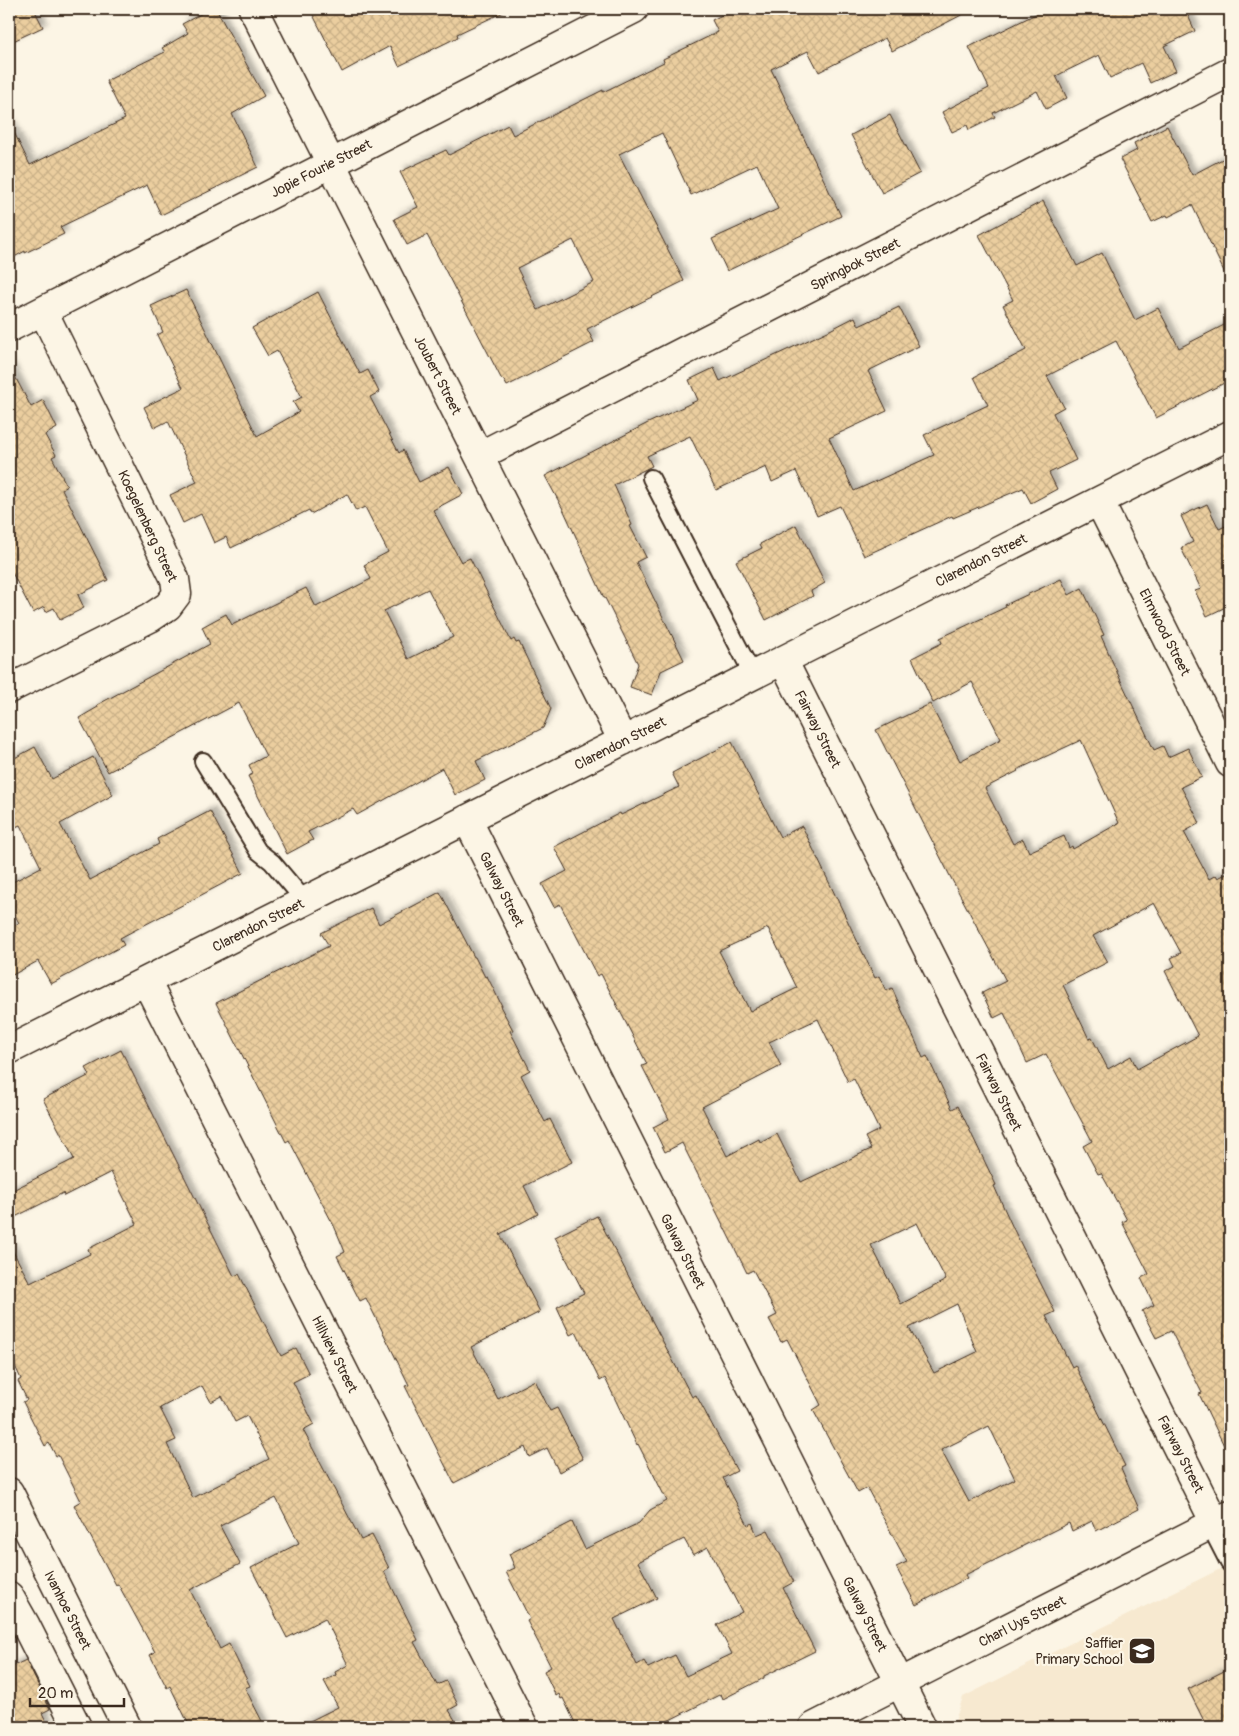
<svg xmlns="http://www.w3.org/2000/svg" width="1239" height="1736" font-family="Pangolin,sans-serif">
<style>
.built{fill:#f7e9d0}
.building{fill:url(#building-cross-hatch);stroke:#3b2a1e;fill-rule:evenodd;filter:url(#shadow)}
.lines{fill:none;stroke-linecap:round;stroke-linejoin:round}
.lane-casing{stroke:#3b2a1e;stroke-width:20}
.street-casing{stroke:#3b2a1e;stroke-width:31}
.lane{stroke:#fcf5e5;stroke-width:16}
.street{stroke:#fcf5e5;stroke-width:28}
.labels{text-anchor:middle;stroke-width:4.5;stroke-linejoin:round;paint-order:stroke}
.street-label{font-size:14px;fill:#3b2a1e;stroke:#fcf5e5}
.poi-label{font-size:14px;fill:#3b2a1e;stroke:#fcf5e5;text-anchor:end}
</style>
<defs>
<pattern id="building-cross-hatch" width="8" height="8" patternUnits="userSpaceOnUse" patternTransform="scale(1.25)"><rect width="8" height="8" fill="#ebce9f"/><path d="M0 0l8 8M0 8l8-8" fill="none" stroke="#cab188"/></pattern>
<filter id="shadow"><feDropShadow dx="4.5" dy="-4.5" stdDeviation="2.5" flood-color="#0004"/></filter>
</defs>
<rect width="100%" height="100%" fill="#fcf5e5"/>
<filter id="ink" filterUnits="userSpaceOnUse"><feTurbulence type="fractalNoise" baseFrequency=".02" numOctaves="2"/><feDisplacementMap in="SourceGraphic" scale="10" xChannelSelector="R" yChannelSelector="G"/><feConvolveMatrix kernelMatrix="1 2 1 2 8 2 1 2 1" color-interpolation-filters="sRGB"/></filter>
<g filter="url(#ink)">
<!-- built -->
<path class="built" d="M1230,1564V1727H955L954,1724L963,1697Z"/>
<!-- building -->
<path class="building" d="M9,9H34L43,27L9,43Z
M210,9H216L264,96L232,114L258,167L161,215L147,185L60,227L64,234L25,253V251L9,260V122L30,165L125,119L106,81L165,52L162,48L188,33L182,24Z
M310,9H510L457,34L458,37L399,66L390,46L342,72Z
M734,9H973L892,51L885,38L819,72L808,51L771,69L841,216L727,271L712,239L778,209L757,164L691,195L662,133L619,154L684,281L587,329L594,342L507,386L503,379L502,380L427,235L407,245L394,219L418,207L400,172L446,150L449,155L508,125L513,135L603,90V92L664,62L663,59L718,32L712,20ZM573,240L594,282L538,310L517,268Z
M1046,9H1185L1195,31L1164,46L1176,71L1150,83L1141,63L1110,78L1099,55L1056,76L1067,98L1046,109L1037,91L993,113L995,117L969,130L967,125L952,132L942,112L989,88L969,47Z
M890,115L920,173L882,193L851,135Z
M1167,126L1192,175L1230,155V284L1192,205L1168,217L1167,215L1152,222L1120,159L1137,150L1134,143Z
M1043,201L1077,266L1102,253L1135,320L1158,308L1179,348L1230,322V380L1156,418L1116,341L1047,376L1064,407L1053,413L1076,460L1049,473L1057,489L1031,503L1023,488L953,518L952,516L864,556L840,506L817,516L796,471L772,482L766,467L716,490L690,436L647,456L652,466L614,485L632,525L630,526L646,557L636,562L684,660L661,671L652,695L630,687L638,664L605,598H604L564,511L545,476L648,423L698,400L689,380L714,368L720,381L828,331L855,317L859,326L899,307L919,346L868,371L887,411L829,438L854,491L934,455L924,435L988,405L974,377L1026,350L1003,305L1013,300L979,235Z
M186,290L257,436L299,412L293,402L302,397L277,351L268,356L252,328L318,292L360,374L368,370L379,392L370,397L399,453L403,450L419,482L449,467L463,494L433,510L461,562L470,558L511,641L514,639L516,643L519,642L551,709L543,728L476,761L485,780L455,795L442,768L357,815L353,809L308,832L313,840L287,854L248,776L253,774L249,765L266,756L239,703L108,772L79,718L98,707L97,705L210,644L202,627L226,614L232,625L306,588L316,607L371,579L364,565L388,552L365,507L356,511L347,494L311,514L309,510L231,548L226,537L214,543L201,514L183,523L170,495L197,482L168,421L154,428L144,407L183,388L157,335L163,332L151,306ZM428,589L453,637L408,659L384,611Z
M9,365L31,407L43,400L57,428L45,435L56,455L52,457L67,486L62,489L108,580L78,595L84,608L60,620L54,608L46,612L44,607L33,613L9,567Z
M1207,504L1219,529L1230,524V605L1207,616L1195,591L1201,589L1181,548L1193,542L1181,516Z
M796,525L825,583L811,591L813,596L766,620L736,561L762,548L760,544Z
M1061,579L1069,595L1082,588L1104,635L1101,636L1121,681L1154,750L1163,746L1168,757L1188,748L1202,777L1181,787L1200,823L1184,832L1209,879L1216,875L1218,878L1230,872V1154L1222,1158L1230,1173V1260L1226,1262L1230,1269V1458L1199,1394L1202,1393L1171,1331L1156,1338L1142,1311L1154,1305L1141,1278L1149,1274L1122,1222L1127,1220L1101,1173L1098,1174L1083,1146L1092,1141L1090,1137L1046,1054L1027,1063L1004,1013L994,1018L982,993L1006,981L951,878L876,730L930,704L960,761L1001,739L972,682L933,703L912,658L942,643L940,638L1006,607L1005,605ZM1081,740L1119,823L1073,849L1072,846L1069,848L1064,836L1029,852L1023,839L1013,844L985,788L1018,771L1017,770ZM1154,903L1181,953L1171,958L1175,966L1165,971L1198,1036L1137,1069L1131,1056L1108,1069L1092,1038L1089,1039L1063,985L1108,962L1093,936Z
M732,742L780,837L802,826L875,978L879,976L886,991L892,988L923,1058L927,1056L952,1109L958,1106L996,1185L994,1186L1013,1228L1055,1312L1046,1316L1072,1367L1075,1365L1125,1466L1121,1468L1139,1509L1096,1531L1092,1521L1072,1531L1069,1523L965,1575L967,1578L916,1605L896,1567L907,1562L867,1488L858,1493L813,1410L821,1405L787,1339L781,1342L769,1319L777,1315L753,1270L747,1273L682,1143L665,1152L653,1127L669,1119L642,1066L647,1064L601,974L597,976L560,904L554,907L542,884L567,871L554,847L620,813L621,815L679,787L672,773ZM768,928L797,988L750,1011L719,951ZM818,1019L848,1082L854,1079L879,1130L865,1137L871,1149L801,1182L777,1134L760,1143L759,1139L727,1156L702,1107L781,1066L769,1042ZM917,1223L946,1280L901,1304L871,1245ZM957,1304L977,1352L934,1373L909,1328ZM989,1426L1015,1479L969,1502L941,1450Z
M35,747L52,779L93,757L113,795L60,824L90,880L159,844L157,839L210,811L243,873L120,938L124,945L51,984L38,961L9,977V928L19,923L9,904V884L41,867L20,825L9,830V761Z
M440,892L474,957H475L485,977L487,976L502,1006H500L513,1030L510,1031L530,1070L521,1075L545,1122L550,1119L572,1162L524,1186L538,1214L500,1234L540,1312L471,1347L498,1399L535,1380L550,1411L557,1408L583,1459L559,1472L547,1448L529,1457L525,1447L454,1483L405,1386L409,1385L366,1298L360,1301L337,1256L345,1252L335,1228L289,1140L286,1142L216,1003L329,946L321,933L371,908L379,924Z
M121,1050L234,1276L239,1274L281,1356L296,1348L309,1374L293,1382L314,1424L303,1430L361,1540L372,1535L389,1568L384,1571L418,1640L414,1642L437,1685L446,1681L458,1705L449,1710L459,1727H298L338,1707L324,1681L336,1675L335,1672L348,1665L325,1618L287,1638L251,1568L299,1543L276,1498L220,1526L240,1564L190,1590L220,1649L229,1644L250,1686L245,1688L265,1727H190L170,1686L167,1688L150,1655L155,1652L118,1584L116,1585L74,1505L81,1501L58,1455L56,1456L49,1443L45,1446L23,1402L27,1400L18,1381L21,1379L9,1353V1244L30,1283L90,1254L88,1249L137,1224L111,1172L64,1196L63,1193L9,1220V1192L74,1159L43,1099L90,1075L86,1068ZM202,1386L211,1402L222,1396L235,1422L247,1416L269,1459L193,1498L167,1444L176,1440L160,1408Z
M597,1216L692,1397L696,1395L737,1471L723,1478L748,1525L752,1523L757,1535L768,1530L794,1582L783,1588L815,1651L764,1676V1678L723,1699L721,1694L656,1727H577L563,1698L561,1699L559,1694L556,1696L544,1671L551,1667L527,1621L530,1619L506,1572L515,1568L509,1554L572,1522L585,1549L639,1523L650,1510L667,1501L638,1444L637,1445L605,1378L600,1381L576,1332L570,1335L557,1307L584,1293L555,1237ZM684,1539L693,1555L708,1547L742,1612L717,1625L732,1654L686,1676L675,1655L648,1668L644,1661L637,1665L614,1619L657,1598L638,1562Z
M26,1660L50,1709L42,1713L49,1727H9V1668Z
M1230,1668V1727H1207L1188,1689Z"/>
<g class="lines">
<!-- lane casing -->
<g class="lane-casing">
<path id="lane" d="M651,478L753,675
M203,761L258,851L272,862L305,901
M1210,1526L1229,1563"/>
</g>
<!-- street casing -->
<g class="street-casing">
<path id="street" d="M253,9L623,741
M9,328L634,9
M479,456L1230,72
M1099,501L1230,763
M783,660L1215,1523
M9,689L150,618L168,606L177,594L175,579L43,311
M467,819L922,1727
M146,981L524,1727
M9,1050L1230,435
M9,1492L127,1727
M9,1596L26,1626L77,1727
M813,1727L1230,1515"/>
</g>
<!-- lane -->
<use href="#lane" class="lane"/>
<!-- street -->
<use href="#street" class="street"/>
</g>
</g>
<!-- icons -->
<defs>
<g id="school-square" transform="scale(1.4375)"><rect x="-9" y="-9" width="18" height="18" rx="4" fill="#3b2a1e" stroke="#fcf5e5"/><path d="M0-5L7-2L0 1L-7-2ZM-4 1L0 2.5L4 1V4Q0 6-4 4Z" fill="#fff"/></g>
</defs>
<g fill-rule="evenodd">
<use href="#school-square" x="1142" y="1651"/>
</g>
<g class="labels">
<!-- street labels -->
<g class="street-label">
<text transform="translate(321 168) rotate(-27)" y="5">Jopie Fourie Street</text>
<text transform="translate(855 264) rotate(-27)" y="5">Springbok Street</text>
<text transform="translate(438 375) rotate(63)" y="5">Joubert Street</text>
<text transform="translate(148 526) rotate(65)" y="5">Koegelenberg Street</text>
<text transform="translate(981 560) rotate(-27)" y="5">Clarendon Street</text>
<text transform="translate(1165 632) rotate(63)" y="5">Elmwood Street</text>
<text transform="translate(818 729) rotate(63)" y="5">Fairway Street</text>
<text transform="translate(620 743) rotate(-27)" y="5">Clarendon Street</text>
<text transform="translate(502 889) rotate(63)" y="5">Galway Street</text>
<text transform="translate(258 925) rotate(-27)" y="5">Clarendon Street</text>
<text transform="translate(999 1092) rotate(63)" y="5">Fairway Street</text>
<text transform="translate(683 1251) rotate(63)" y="5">Galway Street</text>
<text transform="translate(335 1354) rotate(63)" y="5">Hillview Street</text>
<text transform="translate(1181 1454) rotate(63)" y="5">Fairway Street</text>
<text transform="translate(68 1610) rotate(63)" y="5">Ivanhoe Street</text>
<text transform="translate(865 1614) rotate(63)" y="5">Galway Street</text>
<text transform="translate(1022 1621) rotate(-27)" y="5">Charl Uys Street</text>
</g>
<!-- poi labels -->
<g class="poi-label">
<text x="1123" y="1648">Saffier<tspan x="1123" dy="16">Primary School</tspan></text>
</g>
</g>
<!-- margin -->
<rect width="1239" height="1736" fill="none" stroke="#fcf5e5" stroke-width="30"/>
<rect x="15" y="15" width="1209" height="1706" fill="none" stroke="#3b2a1e" stroke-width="2" filter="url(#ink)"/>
<!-- scale -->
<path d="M30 1698v8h94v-8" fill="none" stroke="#3b2a1e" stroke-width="2.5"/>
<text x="38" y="1698" font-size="15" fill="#3b2a1e" stroke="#fcf5e5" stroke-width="4" paint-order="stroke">20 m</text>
</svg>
